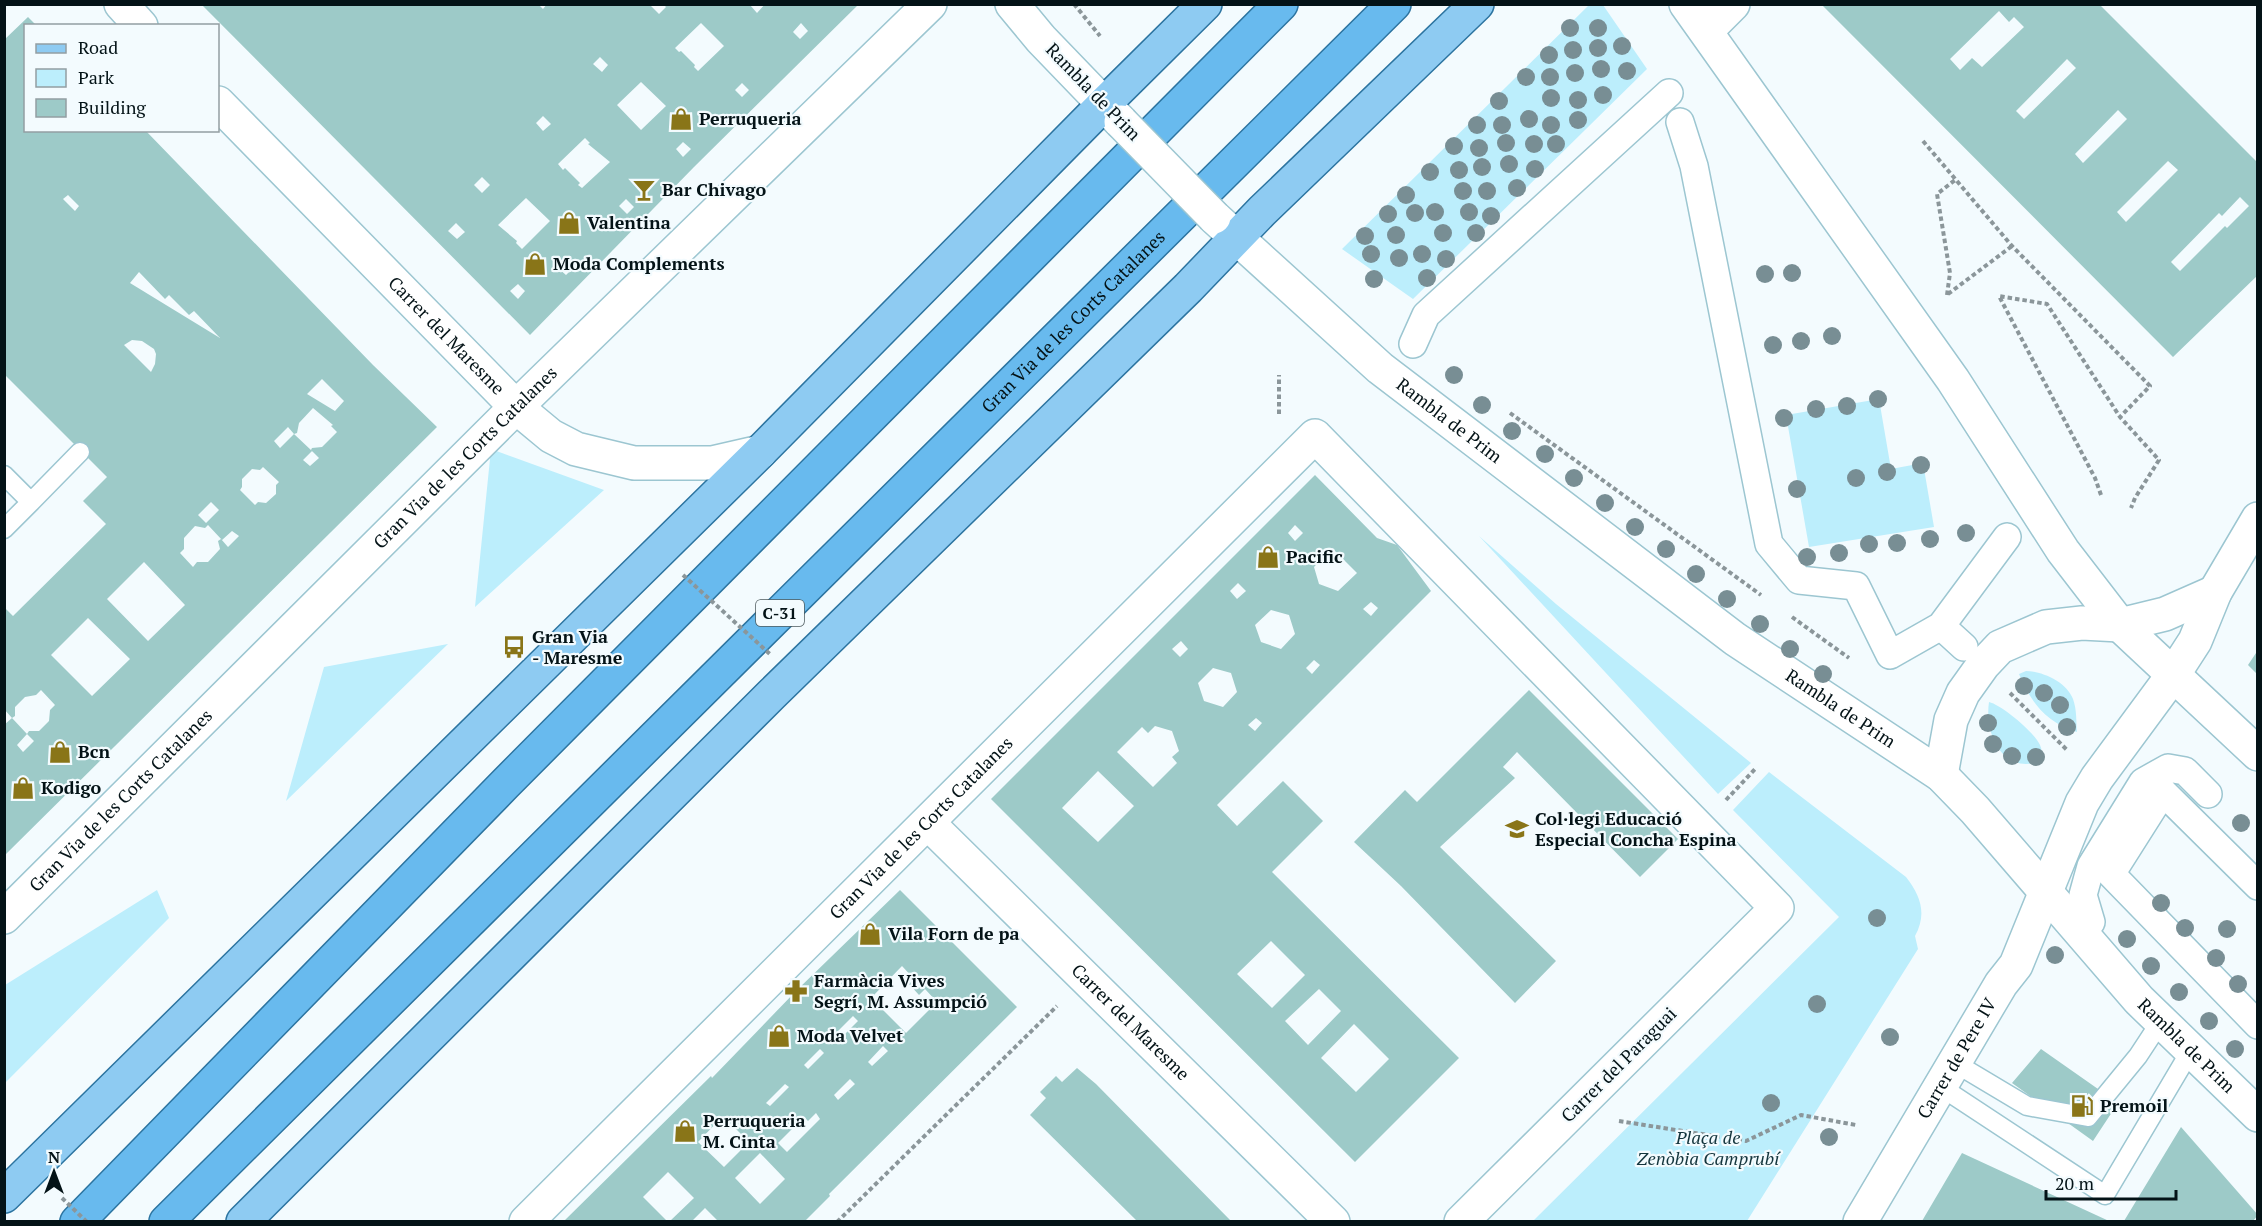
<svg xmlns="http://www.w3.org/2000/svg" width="2262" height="1226" font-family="'PT Serif',serif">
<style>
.green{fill:#bceefc}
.building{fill:#9dcac8;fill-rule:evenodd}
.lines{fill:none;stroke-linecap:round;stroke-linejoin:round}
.service-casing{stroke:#9cc6d1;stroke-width:21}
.pedestrian-casing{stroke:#9cc6d1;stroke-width:30}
.minor-casing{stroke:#9cc6d1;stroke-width:36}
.secondary-casing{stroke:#9cc6d1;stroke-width:36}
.primary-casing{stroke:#2c74a0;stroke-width:36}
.trunk-casing{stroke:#2c74a0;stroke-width:36}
.path{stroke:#8b969a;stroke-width:4;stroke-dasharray:4.5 3;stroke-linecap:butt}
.service{stroke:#fff;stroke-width:18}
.pedestrian{stroke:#fff;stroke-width:27}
.minor{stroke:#fff;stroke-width:33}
.secondary{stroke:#fff;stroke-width:33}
.primary{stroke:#8ecbf2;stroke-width:33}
.trunk{stroke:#68baee;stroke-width:33}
.secondary-bridge-casing{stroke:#9cc6d1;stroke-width:36;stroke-linecap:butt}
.path-bridge{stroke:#8b969a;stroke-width:4;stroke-dasharray:4.5 3;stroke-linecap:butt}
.secondary-bridge{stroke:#fff;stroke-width:33}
.tree{fill:#788e94}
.labels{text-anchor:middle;stroke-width:4.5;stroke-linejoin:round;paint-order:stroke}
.shield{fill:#f3fbfe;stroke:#4c595c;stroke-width:1.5}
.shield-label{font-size:16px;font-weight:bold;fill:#041317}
.street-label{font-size:18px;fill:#041317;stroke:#f3fbfe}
.poi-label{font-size:18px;font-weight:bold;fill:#041317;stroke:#f3fbfe;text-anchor:start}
.park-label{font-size:18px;font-style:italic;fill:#13353d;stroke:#f3fbfe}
</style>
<rect width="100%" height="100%" fill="#f3fbfe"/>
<!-- green -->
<path class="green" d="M1589,5H1603L1647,69L1413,299L1342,249Z
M1879,399L1891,469L1923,463L1934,527L1809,547L1786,415Z
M491,449L604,490L475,607Z
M1479,536L1556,604L1751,763L1718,794Z
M448,644L286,801L324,667Z
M2026,671C2042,671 2067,682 2073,699C2077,710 2076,721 2077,732C2046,722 2031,703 2019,674Z
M1989,702C2002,705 2035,733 2040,745C2042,749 2042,755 2043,760C2004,777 1984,735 1989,702Z
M1769,772L1906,877C1921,896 1927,914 1915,936L1918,949L1747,1221H1533L1839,917L1733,810Z
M157,890L169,918L5,1083V985Z"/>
<!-- building -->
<path class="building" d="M201,4H538L543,9L547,4H652L651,6L659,14L666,7L664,5H750L757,13L765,4H859L694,167L530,335ZM701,23L724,46L698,71L694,67L695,65L681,51L679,52L675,48ZM801,23L808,31L800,39L793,32ZM600,57L608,65L602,72L593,64ZM641,82L666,106L641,130L617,105ZM742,83L749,90L742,97L735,90ZM543,116L551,124L543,131L536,123ZM585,138L590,143L588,144L610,162L582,188L578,185L580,183L565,168L563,170L558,164ZM683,142L691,149L683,157L676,149ZM482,177L490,185L482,193L474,185ZM526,198L550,221L522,249L516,243L517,241L498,225ZM626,199L634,207L627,214L619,206ZM456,223L465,232L457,239L448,231ZM566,260L573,268L566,275L558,268ZM518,284L525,291L518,299L510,291Z
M1821,4H2099L2258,163V275L2173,357ZM1999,11L2009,22L2014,17L2024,27L1982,67L1972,58L1960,70L1950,59ZM2067,59L2076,68L2024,119L2016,111ZM2118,110L2127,119L2083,163L2075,154ZM2168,161L2178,170L2126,222L2117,212ZM2240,197L2249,206L2227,228L2225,226L2180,271L2171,262L2219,213L2222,216Z
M28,17L37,26H26V130H145L373,365L437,427L4,856V725L12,718L27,734L29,731H39L49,721L50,710L55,705L41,690L36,695L25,697L15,707V716L12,718L4,709V607L13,616L106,524L83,501L107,477L4,374V40ZM68,195L79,206L75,211L63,199ZM139,272L165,299L169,295L189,315L194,311L220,338L130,283ZM132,340L142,341L154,349L156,354L155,364L151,372L124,345ZM322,379L344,401L335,411L307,394ZM313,408L333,425L331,426L337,432L322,447L312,448L311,450L319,458L310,466L303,460L312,451L294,434L280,448L274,441L288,427L294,434L297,433L299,423ZM263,467L279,482L276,485V494L266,503L258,502L255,505L240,490L242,487V479L252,469L260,470ZM211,502L219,510L206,523L198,515ZM208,525L222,540L232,531L239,536L228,547L221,539L218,541L220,549L208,562H197L193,567L180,553L184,549V538L195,526L205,528ZM144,562L185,605L148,641L107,599ZM88,618L130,659L92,696L51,655ZM27,734L34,741L23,752L17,745Z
M1315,475L1377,538L1397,545L1431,591L1217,805L1237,826L1283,781L1323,821L1272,872L1459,1058L1355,1162L991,799ZM1295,525L1303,533L1295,541L1288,533ZM1332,548L1357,573L1338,591L1319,584L1314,567ZM1238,583L1246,591L1237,599L1230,591ZM1371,602L1378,608L1371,616L1363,609ZM1271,610L1289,615L1295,634L1281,649L1261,642L1255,625ZM1181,641L1188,649L1180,657L1172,649ZM1314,660L1320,665L1312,674L1306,668ZM1213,668L1231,673L1237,692L1223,707L1204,701L1198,683ZM1256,718L1262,723L1255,731L1248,725ZM1155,726L1172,731L1179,751L1172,757L1177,763L1153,787L1117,752L1142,727L1148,733ZM1098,771L1134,806L1098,842L1062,808ZM1271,941L1305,975L1272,1008L1237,974ZM1319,989L1341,1011L1308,1045L1285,1021ZM1354,1024L1389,1059L1356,1092L1321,1058Z
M2258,650V675L2248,665Z
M1529,690L1678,839L1640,877L1517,752L1503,767L1515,778L1440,847L1556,961L1515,1003L1401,886L1354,842L1405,790L1417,802Z
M900,890L1017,1007L829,1194L830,1196L805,1221H718L705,1208L692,1221H670L694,1198L668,1172L643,1197L667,1221H564L711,1076L712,1078L796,991ZM902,966L914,979L909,984L919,995L925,989L937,1002L906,1033L871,998ZM853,1016L858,1021L842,1037L837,1032ZM883,1046L888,1051L872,1066L868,1062ZM820,1049L824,1053L808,1069L804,1065ZM850,1079L855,1084L838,1100L834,1095ZM785,1084L789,1087L770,1106L766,1103ZM816,1113L820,1119L787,1152L778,1143L804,1117L808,1121ZM723,1116L749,1142L724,1167L698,1142ZM760,1153L785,1179L760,1204L735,1178Z
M2041,1049L2118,1103L2093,1141L2012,1083Z
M1077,1068L1096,1084L1231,1221H1137L1030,1115L1046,1098L1040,1092L1056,1076L1062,1082Z
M2181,1127L2258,1215L2253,1221H2124Z
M1962,1153L2109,1221H1922Z"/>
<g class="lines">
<!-- service casing -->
<g class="service-casing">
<path id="service" d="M4,475L31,502L80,452
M4,529L31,502
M1955,1063L2027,1106L2088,1117L2138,1056L2161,1021
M1941,1087L2105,1195L2191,1050"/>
</g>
<!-- pedestrian casing -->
<g class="pedestrian-casing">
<path id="pedestrian" d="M1680,122L1694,166L1769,544L1799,580L1856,586L1890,655L1941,626L1964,647
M1413,344L1426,315L1669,93
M1941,626L2007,537
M2149,785L2163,792L2258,886
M2163,792L2111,874L2258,1025
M2091,922L2083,895L2091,866L2143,782L2168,768L2185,771L2208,794"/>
</g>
<!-- minor casing -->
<g class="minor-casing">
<g id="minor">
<path d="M121,4L141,26"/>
<path d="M1706,31L1733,4"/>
<path id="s1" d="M218,103L516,407L551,436L576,449L634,463H712L760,452"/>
<path d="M1941,775L1951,720L1963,693L1983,665L2000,647L2046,627L2082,623L2120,625L2165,614L2215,592"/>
<path id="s2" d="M928,823L1333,1222"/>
<path id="s3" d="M4,917L516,407L930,4"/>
<path id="s4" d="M526,1222L1315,436L1777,908L1461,1222"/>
<path id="s5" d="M1860,1222L2001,984L2016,965L2082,803L2097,778L2173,675L2195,641L2215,592L2258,519"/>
</g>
</g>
<!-- secondary casing -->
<g class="secondary-casing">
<g id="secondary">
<path d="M1012,4L1041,39L1121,122"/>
<path d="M1686,4L1953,380L2063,551L2120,625L2258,754"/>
<path id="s6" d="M1215,218L1380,368L1735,639L1941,775L1975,810L2139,1000L2258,1115"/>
</g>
</g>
<!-- primary casing -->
<g class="primary-casing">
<path id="primary" d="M4,1196L760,452L1104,104L1205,4
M243,1222L772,694L1188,288L1262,211L1477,4"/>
</g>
<!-- trunk casing -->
<g class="trunk-casing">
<g id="trunk">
<path d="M77,1222L505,784L1281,4"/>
<path id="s7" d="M166,1222L1394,4"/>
</g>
</g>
<!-- path -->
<path class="path" d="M1074,4L1100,36
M1923,141L2012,246L2150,386L2120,417
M1948,294L2012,246
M1947,295L1950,273L1937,194L1955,180
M1510,413L1761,595
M1279,414V375
M2101,495L2095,478L1999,296L2047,304L2120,417L2159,460L2135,498L2131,508
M1792,617L1849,658
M2010,693L2068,751
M1726,800L1756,768
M1619,1121L1746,1141L1801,1115L1856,1125
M837,1222L1057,1006"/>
<!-- service -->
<use href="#service" class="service"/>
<!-- pedestrian -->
<use href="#pedestrian" class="pedestrian"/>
<!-- minor -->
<use href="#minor" class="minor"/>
<!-- secondary -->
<use href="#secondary" class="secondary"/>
<!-- primary -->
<use href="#primary" class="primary"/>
<!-- trunk -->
<use href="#trunk" class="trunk"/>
<!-- secondary-bridge casing -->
<g class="secondary-bridge-casing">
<path id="secondary-bridge" d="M1121,122L1214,217"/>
</g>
<!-- path-bridge -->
<path class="path-bridge" d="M683,575L771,655
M62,1198L87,1222"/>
<!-- secondary-bridge -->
<use href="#secondary-bridge" class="secondary-bridge"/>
</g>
<!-- trees -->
<g class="tree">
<circle cx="1570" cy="28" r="9"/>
<circle cx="1598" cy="28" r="9"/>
<circle cx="1622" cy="46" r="9"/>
<circle cx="1598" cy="48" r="9"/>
<circle cx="1573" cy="50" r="9"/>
<circle cx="1549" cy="55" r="9"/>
<circle cx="1601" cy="69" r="9"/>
<circle cx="1627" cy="71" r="9"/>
<circle cx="1575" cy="73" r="9"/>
<circle cx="1526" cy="77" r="9"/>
<circle cx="1550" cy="77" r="9"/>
<circle cx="1603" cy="95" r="9"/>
<circle cx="1551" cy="98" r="9"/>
<circle cx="1578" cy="100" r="9"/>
<circle cx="1499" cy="101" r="9"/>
<circle cx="1529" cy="119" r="9"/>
<circle cx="1578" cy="120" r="9"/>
<circle cx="1477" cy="125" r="9"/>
<circle cx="1502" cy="125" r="9"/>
<circle cx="1551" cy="125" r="9"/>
<circle cx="1506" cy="143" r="9"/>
<circle cx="1534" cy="144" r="9"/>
<circle cx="1556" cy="144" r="9"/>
<circle cx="1454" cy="146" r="9"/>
<circle cx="1479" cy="148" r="9"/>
<circle cx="1509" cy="164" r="9"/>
<circle cx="1482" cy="167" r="9"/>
<circle cx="1535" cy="169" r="9"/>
<circle cx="1459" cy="170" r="9"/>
<circle cx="1430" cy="172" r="9"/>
<circle cx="1517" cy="188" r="9"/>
<circle cx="1463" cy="191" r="9"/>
<circle cx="1487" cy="191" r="9"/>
<circle cx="1406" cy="195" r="9"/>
<circle cx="1435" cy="212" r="9"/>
<circle cx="1469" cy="212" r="9"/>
<circle cx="1415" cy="213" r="9"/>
<circle cx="1388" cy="214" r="9"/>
<circle cx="1491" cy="216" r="9"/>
<circle cx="1443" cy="233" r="9"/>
<circle cx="1476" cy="233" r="9"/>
<circle cx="1396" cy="235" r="9"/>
<circle cx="1365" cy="236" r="9"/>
<circle cx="1371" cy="254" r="9"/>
<circle cx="1422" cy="254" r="9"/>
<circle cx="1399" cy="258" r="9"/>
<circle cx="1446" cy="259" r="9"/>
<circle cx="1792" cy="273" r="9"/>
<circle cx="1765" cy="274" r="9"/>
<circle cx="1427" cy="278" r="9"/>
<circle cx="1374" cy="279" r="9"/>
<circle cx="1832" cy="336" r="9"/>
<circle cx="1801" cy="341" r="9"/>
<circle cx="1773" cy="345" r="9"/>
<circle cx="1454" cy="375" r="9"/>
<circle cx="1878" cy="399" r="9"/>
<circle cx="1482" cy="405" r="9"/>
<circle cx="1847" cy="406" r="9"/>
<circle cx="1816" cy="409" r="9"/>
<circle cx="1784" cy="418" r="9"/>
<circle cx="1512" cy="431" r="9"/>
<circle cx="1545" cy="454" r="9"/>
<circle cx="1921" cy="465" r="9"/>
<circle cx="1887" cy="472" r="9"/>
<circle cx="1574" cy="478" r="9"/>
<circle cx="1856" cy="478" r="9"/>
<circle cx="1797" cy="489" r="9"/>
<circle cx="1605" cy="503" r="9"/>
<circle cx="1635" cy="527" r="9"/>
<circle cx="1966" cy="533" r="9"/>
<circle cx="1930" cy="539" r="9"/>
<circle cx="1897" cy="543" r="9"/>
<circle cx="1869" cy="544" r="9"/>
<circle cx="1666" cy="549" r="9"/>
<circle cx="1839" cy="553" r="9"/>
<circle cx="1807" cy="557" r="9"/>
<circle cx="1696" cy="574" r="9"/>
<circle cx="1727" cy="599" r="9"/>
<circle cx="1760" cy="624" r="9"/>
<circle cx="1790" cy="649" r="9"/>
<circle cx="1823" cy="674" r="9"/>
<circle cx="2024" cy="686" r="9"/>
<circle cx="2044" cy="693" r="9"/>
<circle cx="2060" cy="705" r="9"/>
<circle cx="1988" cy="723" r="9"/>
<circle cx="2067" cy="727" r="9"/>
<circle cx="1993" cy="744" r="9"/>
<circle cx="2012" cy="756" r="9"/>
<circle cx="2036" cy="757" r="9"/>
<circle cx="2241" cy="823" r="9"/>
<circle cx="2161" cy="903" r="9"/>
<circle cx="1877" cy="918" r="9"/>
<circle cx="2185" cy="928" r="9"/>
<circle cx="2227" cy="929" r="9"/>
<circle cx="2127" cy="939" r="9"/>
<circle cx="2055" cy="955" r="9"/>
<circle cx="2216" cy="958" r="9"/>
<circle cx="2151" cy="966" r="9"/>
<circle cx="2238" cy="984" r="9"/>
<circle cx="2179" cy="992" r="9"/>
<circle cx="1817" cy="1004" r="9"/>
<circle cx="2209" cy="1021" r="9"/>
<circle cx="1890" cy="1037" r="9"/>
<circle cx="2235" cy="1049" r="9"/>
<circle cx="1771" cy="1103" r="9"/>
<circle cx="1829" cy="1137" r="9"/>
</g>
<!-- icons -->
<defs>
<g id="shop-bare" transform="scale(1.8)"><path d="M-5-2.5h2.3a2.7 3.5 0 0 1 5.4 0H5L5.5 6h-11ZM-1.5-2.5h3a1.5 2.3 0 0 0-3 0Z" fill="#897518" stroke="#f3fbfe" stroke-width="2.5" paint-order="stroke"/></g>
<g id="bar-bare" transform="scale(1.8)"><path d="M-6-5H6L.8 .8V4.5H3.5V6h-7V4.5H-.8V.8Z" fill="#897518" stroke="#f3fbfe" stroke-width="2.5" paint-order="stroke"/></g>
<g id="bus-bare" transform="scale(1.8)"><path d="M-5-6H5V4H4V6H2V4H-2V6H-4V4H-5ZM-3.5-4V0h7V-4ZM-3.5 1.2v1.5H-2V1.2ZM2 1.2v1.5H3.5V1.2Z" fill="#897518" stroke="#f3fbfe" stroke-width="2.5" paint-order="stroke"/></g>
<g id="school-bare" transform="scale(1.8)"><path d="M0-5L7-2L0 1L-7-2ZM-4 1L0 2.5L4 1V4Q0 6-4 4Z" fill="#897518" stroke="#f3fbfe" stroke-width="2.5" paint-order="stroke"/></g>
<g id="pharmacy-bare" transform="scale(1.8)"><path d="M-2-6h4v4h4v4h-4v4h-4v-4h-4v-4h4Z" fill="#897518" stroke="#f3fbfe" stroke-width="2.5" paint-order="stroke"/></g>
<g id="fuel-bare" transform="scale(1.8)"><path d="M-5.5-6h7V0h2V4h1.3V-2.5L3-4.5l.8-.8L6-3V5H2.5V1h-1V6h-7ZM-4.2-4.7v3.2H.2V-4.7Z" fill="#897518" stroke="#f3fbfe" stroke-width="2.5" paint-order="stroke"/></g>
</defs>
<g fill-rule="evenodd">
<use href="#shop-bare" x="681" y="119"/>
<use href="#bar-bare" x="644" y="190"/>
<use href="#shop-bare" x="569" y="223"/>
<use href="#shop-bare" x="535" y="264"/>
<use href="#shop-bare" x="1268" y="557"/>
<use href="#bus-bare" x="514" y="647"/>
<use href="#shop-bare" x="60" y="752"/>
<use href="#shop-bare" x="23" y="788"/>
<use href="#school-bare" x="1517" y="829"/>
<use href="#shop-bare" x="870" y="934"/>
<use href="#pharmacy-bare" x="796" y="991"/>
<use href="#shop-bare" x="779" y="1036"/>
<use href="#fuel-bare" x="2082" y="1106"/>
<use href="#shop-bare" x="685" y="1131"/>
</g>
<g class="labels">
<!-- shield labels -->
<rect class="shield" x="756" y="600" width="48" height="26" rx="4.5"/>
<g class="shield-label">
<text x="780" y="619">C-31</text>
</g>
<!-- street labels -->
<g class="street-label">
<text transform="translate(1093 92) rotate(46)" y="6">Rambla de Prim</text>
<text dy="6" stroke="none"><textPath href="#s7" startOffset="1278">Gran Via de les Corts Catalanes</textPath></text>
<text dy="6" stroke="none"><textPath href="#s1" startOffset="326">Carrer del Maresme</textPath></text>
<text dy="6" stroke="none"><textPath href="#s6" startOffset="310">Rambla de Prim</textPath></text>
<text dy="6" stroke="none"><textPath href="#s3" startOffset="651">Gran Via de les Corts Catalanes</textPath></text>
<text dy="6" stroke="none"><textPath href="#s6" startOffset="796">Rambla de Prim</textPath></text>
<text dy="6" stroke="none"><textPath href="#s3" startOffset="165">Gran Via de les Corts Catalanes</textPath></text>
<text dy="6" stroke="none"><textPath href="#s4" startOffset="558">Gran Via de les Corts Catalanes</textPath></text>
<text dy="6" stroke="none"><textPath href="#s2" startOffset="284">Carrer del Maresme</textPath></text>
<text dy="6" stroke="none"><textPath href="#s6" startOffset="1282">Rambla de Prim</textPath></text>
<text dy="6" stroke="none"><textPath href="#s5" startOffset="190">Carrer de Pere IV</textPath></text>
<text transform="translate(1619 1065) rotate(-45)" y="6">Carrer del Paraguai</text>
</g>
<!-- poi labels -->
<g class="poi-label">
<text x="699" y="125">Perruqueria</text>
<text x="662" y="196">Bar Chivago</text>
<text x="587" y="229">Valentina</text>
<text x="553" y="270">Moda Complements</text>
<text x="1286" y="563">Pacific</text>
<text x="532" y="643">Gran Via<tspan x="532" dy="21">- Maresme</tspan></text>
<text x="78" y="758">Bcn</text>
<text x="41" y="794">Kodigo</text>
<text x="1535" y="825">Col·legi Educació<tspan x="1535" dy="21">Especial Concha Espina</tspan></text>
<text x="888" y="940">Vila Forn de pa</text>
<text x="814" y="987">Farmàcia Vives<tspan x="814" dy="21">Segrí, M. Assumpció</tspan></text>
<text x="797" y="1042">Moda Velvet</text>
<text x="2100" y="1112">Premoil</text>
<text x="703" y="1127">Perruqueria<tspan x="703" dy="21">M. Cinta</tspan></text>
</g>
<!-- park labels -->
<g class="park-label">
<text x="1708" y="1144">Plaça de<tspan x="1708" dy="21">Zenòbia Camprubí</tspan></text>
</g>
</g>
<!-- border -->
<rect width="2262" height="1226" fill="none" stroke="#041317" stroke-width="12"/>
<!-- legend -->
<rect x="24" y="24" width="195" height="108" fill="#f3fbfe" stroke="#939ea2" stroke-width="1.5"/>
<rect x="36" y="44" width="30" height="9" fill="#8ecbf2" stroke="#939ea2" stroke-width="1.5"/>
<text x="78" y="54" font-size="18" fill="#041317">Road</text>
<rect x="36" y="69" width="30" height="18" fill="#bceefc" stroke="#939ea2" stroke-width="1.5"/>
<text x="78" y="84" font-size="18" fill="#041317">Park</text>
<rect x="36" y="99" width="30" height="18" fill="#9dcac8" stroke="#939ea2" stroke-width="1.5"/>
<text x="78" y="114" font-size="18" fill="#041317">Building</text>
<!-- north arrow -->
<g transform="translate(54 1172)" stroke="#f3fbfe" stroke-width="4.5" paint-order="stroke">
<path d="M0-4.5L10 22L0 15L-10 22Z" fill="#041317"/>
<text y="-9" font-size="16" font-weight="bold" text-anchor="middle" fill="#041317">N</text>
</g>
<!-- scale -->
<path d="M2046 1190v9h130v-9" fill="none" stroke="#041317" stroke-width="3"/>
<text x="2055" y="1190" font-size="18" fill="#041317" stroke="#f3fbfe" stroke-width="4.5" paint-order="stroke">20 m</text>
</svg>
